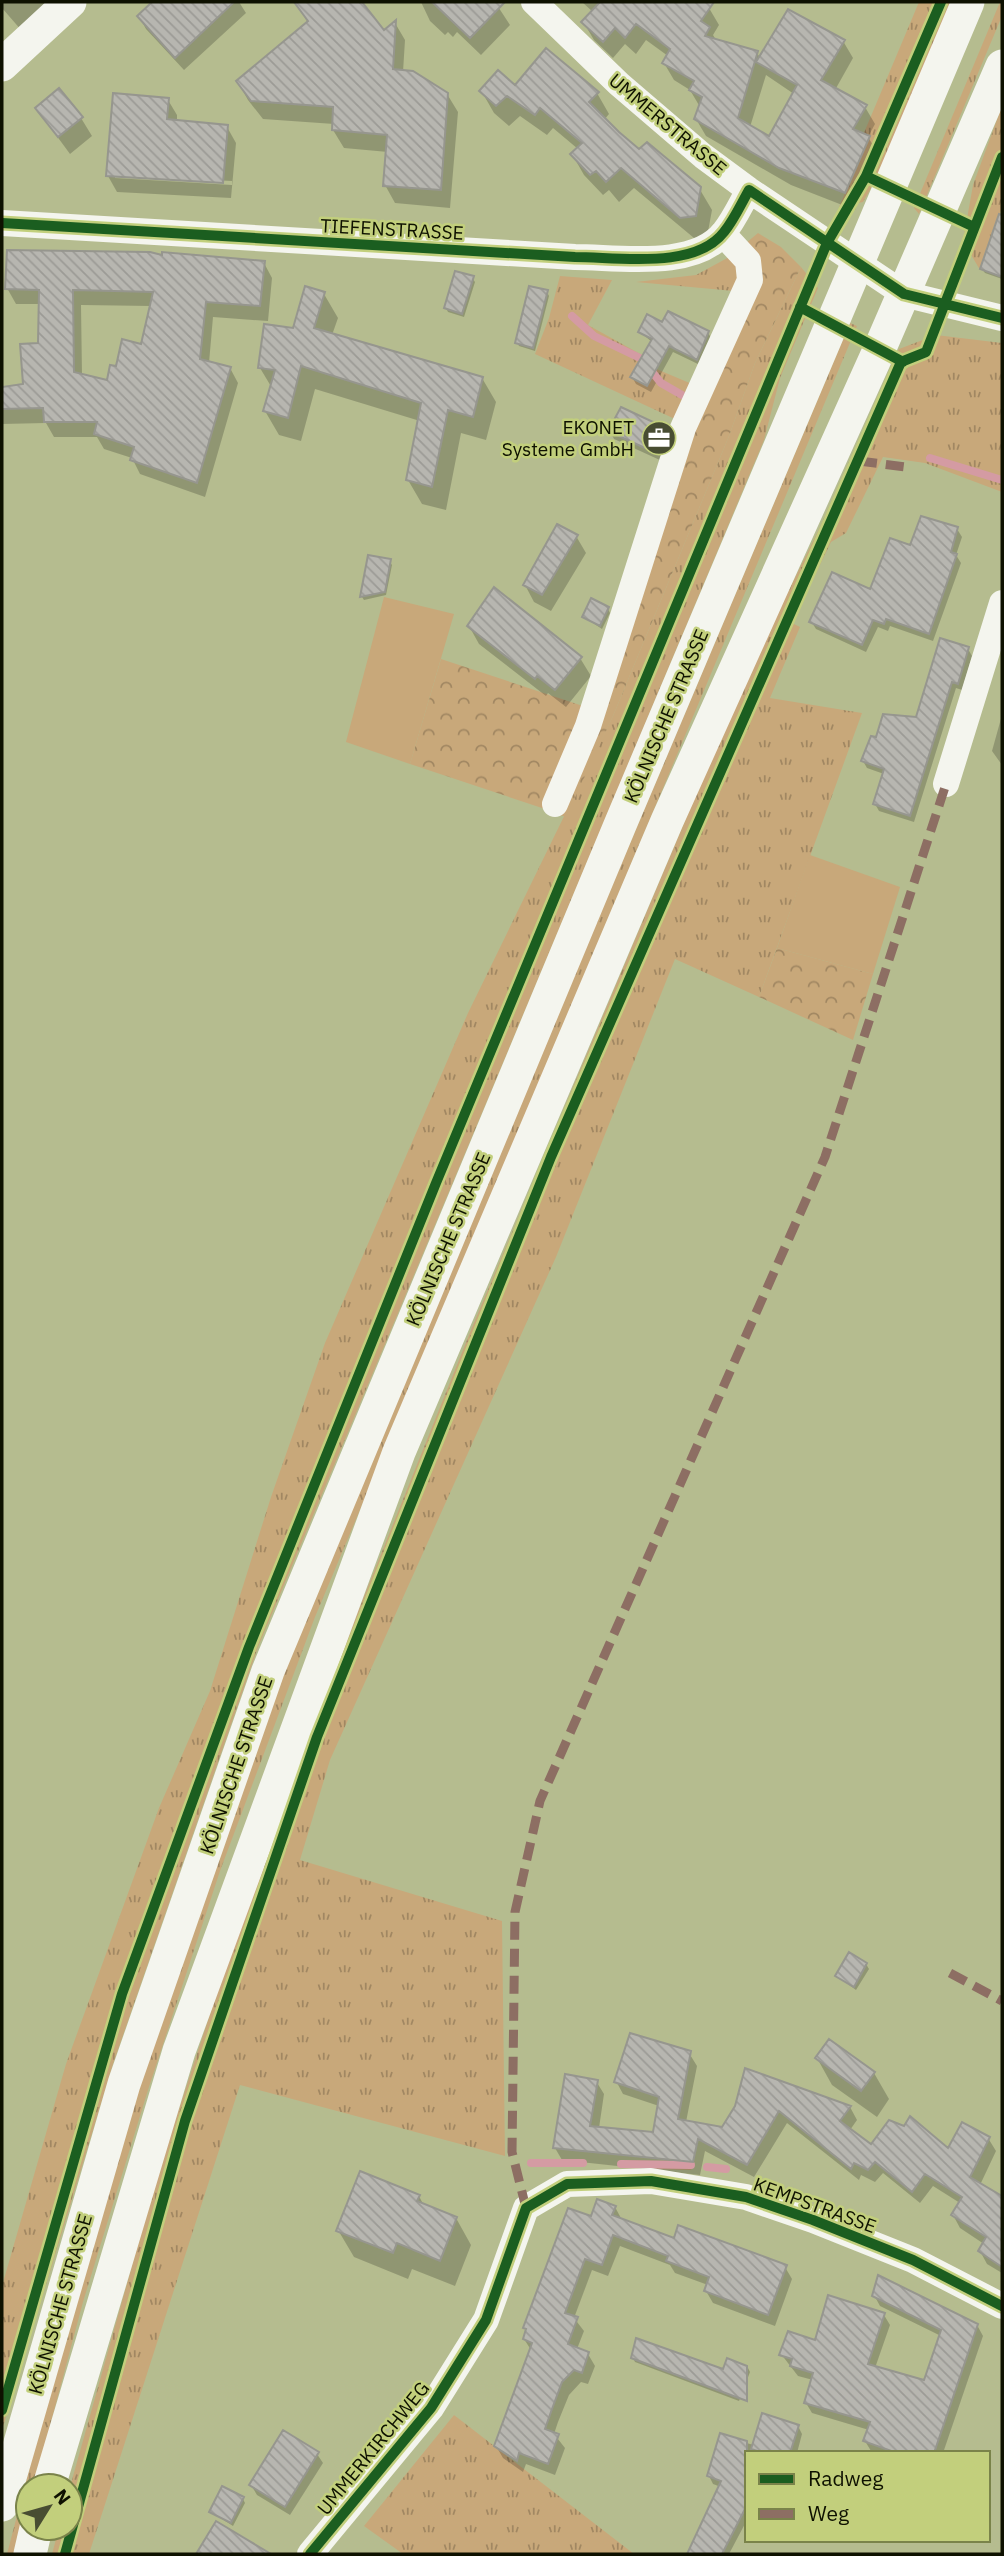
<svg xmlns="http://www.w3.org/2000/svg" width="1004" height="2556" font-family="'IBM Plex Sans',sans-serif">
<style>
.grass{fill:url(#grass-tufts)}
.forest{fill:url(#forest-crowns)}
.green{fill:#c8a87a}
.shadow{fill:#0003;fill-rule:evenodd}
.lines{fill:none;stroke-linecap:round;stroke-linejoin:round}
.stream{stroke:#d49ba3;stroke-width:8}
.building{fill:url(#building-back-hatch);stroke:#96968e;stroke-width:2;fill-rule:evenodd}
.minor{stroke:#f4f5ee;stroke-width:26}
.major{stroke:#f4f5ee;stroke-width:33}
.quiet{stroke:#8d6e63;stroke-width:9;stroke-dasharray:18 9;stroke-linecap:butt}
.cycleway-casing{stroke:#c2cf7c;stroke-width:15}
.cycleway{stroke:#1b5e20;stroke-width:10}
.labels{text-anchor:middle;stroke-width:5;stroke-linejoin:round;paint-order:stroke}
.street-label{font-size:19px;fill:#0e1100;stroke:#c2cf7c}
.poi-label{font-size:19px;fill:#0e1100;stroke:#c2cf7c;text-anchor:end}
</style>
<defs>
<pattern id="grass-tufts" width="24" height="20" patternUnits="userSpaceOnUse" patternTransform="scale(1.75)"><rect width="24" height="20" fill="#c8a87a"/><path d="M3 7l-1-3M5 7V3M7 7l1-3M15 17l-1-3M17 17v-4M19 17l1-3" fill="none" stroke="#a18762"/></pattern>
<pattern id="forest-crowns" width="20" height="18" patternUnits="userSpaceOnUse" patternTransform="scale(1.75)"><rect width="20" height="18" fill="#c8a87a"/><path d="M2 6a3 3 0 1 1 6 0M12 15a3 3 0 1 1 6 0" fill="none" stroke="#a18762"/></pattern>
<pattern id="building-back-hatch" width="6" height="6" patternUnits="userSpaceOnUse" patternTransform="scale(1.75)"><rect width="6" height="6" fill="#b7b6b0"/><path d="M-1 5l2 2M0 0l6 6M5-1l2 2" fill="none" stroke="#9c9b96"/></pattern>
</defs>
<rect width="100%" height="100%" fill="#b5bc8f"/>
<!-- grass -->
<path class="grass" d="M919,2H953L881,171L863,202L839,207L864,150L858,147Z
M1000,2H1002V16L919,214L914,208Z
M1002,106V207L980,270L963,241L973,185Z
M731,256L740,269L734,291L636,282L696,275Z
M801,267L818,288L780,378L764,440L258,1647L113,2064L2,2430V2286L66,2064L159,1808L210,1691L271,1497L325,1343L468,1013L613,716L729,436L755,363Z
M560,276L612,280L588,325L642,355L654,368L692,384L677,420L535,354L549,318Z
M850,323L857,326L315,1617L220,1871L148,2090L83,2302L34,2486H28V2508L16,2554H7L72,2305L139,2083L307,1607Z
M936,335L1002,343V492L925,463L883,457L846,533L831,542L792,623L800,627L770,698L862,713L759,997L675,959L556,1257L330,1760L300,1860L502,1921L505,2156L240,2085L89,2554H52L59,2528H70V2487L156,2180L223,1974L359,1609L471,1330L742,685L820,527L899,349Z
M620,2160L693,2162L691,2170L620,2168Z
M454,2415L634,2554H403L364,2526Z"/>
<!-- forest -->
<path class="forest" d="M758,233L781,247L801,267L755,363L729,436L613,716L566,817L560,815L692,425L752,297L746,243Z
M441,659L586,707L545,809L410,764Z
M777,948L873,974L853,1040L759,997Z"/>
<!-- green -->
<path class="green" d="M384,597L454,614L410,764L346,742Z
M810,855L900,887L873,974L777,948Z"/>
<!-- shadow -->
<path class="shadow" d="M2,2H55L22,31L2,8Z
M155,2H239L246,13L184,70L146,29L139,16Z
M296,2H360L383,33L395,23L405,40L403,72L447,94L458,112L450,208L395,203L385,185L388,152L344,148L333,130L334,124L263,119L248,100L238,82L308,23Z
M421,2H495L510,25L481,55L457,32L453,37L448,32L445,35L430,21Z
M582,2H700L709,8L719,25L713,35L716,40L757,53L761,59L843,41L853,58L835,90L865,107L875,124L868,137L879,155L855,210L791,185L706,136L696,119L700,107L690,90L674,80L664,63L668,56L646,40L636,54L625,44L613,58L594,40L584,23L593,12ZM766,75L794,94L770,139L750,127Z
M515,88L597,93L609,114L604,120L639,152L699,188L712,210L707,237L694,238L634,188L619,202L609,190L603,195L584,175L572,154L578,149L553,128L547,135L520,116L509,126L494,113L482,92Z
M168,100L177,115V122L227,127L236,143L231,198L117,192L108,176ZM115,175L232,181V185L115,178Z
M37,109L81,118L92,136L70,154Z
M989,250L1002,255V279L985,273L982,269Z
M163,257L264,263L272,278L268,321L213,317L209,363L230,368L238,383L205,497L140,474L132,458L104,449L97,437H54L46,423L2,424V389L25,385L40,345L41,304H16L7,288ZM81,305L151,306L142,346L108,382L82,375Z
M472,278L475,282L464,317L448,312L446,308Z
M547,292L549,296L535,351L519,346L517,342Z
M324,294L338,318L332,335L482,378L496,402L486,440L461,433L446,510L422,504L408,480L420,421L315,389L301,441L279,435L265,411L272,388L260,368Z
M662,325L708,333L712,339L700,365L673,352L651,392L636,384L632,377L652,342L640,332Z
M665,430L670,438L662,461L614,439L610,431Z
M957,529L962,537L956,555L961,563L933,641L890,626L888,631L878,627L866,652L816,629L811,621L871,592Z
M576,536L586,553L551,611L534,602L525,585Z
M389,561L392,565L386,595L364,600L362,597Z
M608,609L610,613L602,629L584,617Z
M469,626L580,658L591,676L566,707L548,693L546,696L479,644Z
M968,649L972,656L962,690L956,688L914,822L879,811L875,804L884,774L867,768L863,761L877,739L917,719Z
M1002,715V765L992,751Z
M866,1964L869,1969L856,1990L837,1976Z
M689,2053L697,2066L686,2122L723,2129L737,2106L850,2107L857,2120L850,2130L871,2146L949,2151L988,2138L996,2151L980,2185L1002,2198V2273L987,2264L980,2251L984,2244L960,2228L953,2215L960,2203L933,2186L920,2203L883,2173L875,2182L861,2175L859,2180L787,2123L754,2177L705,2151L700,2175L562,2160L555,2148L596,2081L604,2094L599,2128L654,2134L659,2106L623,2094L616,2081Z
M817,2058L874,2073L889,2099L877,2117L832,2085Z
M419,2196L424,2206L456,2218L471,2245L455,2286L412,2269L408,2279L354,2257L338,2230Z
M615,2207L622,2220L675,2240L785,2267L792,2279L775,2326L713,2303L706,2291L708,2285L675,2273L670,2265L620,2246L608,2276L592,2270L574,2318L584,2331L577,2349L588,2354L595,2366L588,2384L581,2382L569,2395L558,2422L554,2434L565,2448L555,2475L526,2464L523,2472L503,2458L496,2446L531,2350L524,2339L592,2218Z
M874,2295L977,2325L983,2336L943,2453L871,2451L865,2441L869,2430L812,2413L806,2403L813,2380L798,2376L781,2354L884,2315L890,2325L875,2368L925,2382L941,2336L880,2306Z
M633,2358L724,2372L728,2360L748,2368L750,2372L739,2401L635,2362Z
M798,2426L802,2434L797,2453H747V2520L729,2554H689L721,2487L713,2484L709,2476L721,2436L761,2447Z
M317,2454L323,2463L290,2515L257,2495L251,2485Z
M243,2499L245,2503L233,2526L211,2512Z"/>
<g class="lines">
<!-- stream -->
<path class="stream" d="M572,316L594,336L642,359L661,383L682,395
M930,458L1002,480
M531,2163H583
M621,2164L691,2165
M707,2167L726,2169
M774,2190L806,2205"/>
</g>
<!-- building -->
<path class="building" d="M152,2H234L175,58L137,16Z
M294,2H362L384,30L396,20L393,69L413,71L448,93L441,190L383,186L387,135L332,130L333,107L251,101L236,81L308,21Z
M432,2H505L470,38Z
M600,2H714L701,21L710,27L705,36L758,51L738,118L769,136L797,85L756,62L788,9L845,40L821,80L867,105L853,129L870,136L845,193L779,168L694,119L702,97L689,90L694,81L662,63L670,49L636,24L625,38L615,28L603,42L581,22Z
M546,48L599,92L589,102L619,132L639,149L647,142L701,187L696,216L680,218L621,168L606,182L596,171L590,175L570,154L582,143L540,108L535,115L507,96L496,106L479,91L498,70L515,85Z
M59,88L83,117L58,137L35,108Z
M113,93L169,98L167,119L228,125L223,183L106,176Z
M999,214L1002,215V277L980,269Z
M7,250L150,252L162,255V252L265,261L260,306L206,302L200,359L231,367L197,483L130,460L134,447L94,434L97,422H44L43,408L2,409V387L23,384L20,344L38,343L39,290L5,289ZM73,290L153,292L141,344L122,339L116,366L110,365L107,380L74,372Z
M455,271L474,276L462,314L444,308Z
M305,286L325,292L314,328L483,377L473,417L448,410L432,487L406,480L421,403L301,366L288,418L263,411L275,370L258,368L264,324L293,328Z
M529,286L548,290L533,348L515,343Z
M668,311L709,331L697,360L669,346L647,386L630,377L652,339L638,332L647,314L662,322Z
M621,407L666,428L658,454L608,431Z
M921,516L958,527L951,552L957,554L929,634L886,619L884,624L873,620L862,645L809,622L832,572L870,589L890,538L910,545Z
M557,524L578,535L542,595L523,585Z
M368,555L391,559L385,592L360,597Z
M494,587L582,657L555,690L537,676L535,679L467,626Z
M591,598L609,607L600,626L582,617Z
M940,638L969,647L958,684L952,682L910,816L873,804L884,769L861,761L871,736L876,737L883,714L916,717Z
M849,1952L867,1963L854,1987L835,1976Z
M630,2033L691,2051L678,2119L722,2127L735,2106L745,2068L851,2106L840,2121L871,2144L889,2120L904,2126L910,2116L948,2148L962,2122L990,2137L970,2177L1002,2196V2267L978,2251L986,2237L951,2215L962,2197L925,2174L912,2192L875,2162L868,2170L854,2163L851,2169L779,2111L747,2165L698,2139L693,2162L553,2148L565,2074L598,2080L590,2126L653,2132L659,2097L614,2082Z
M829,2039L875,2072L861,2091L815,2058Z
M360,2171L420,2195L417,2201L457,2217L440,2261L397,2243L393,2253L336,2231Z
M597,2199L616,2206L612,2215L674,2238L678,2225L787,2265L768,2315L704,2291L709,2277L666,2261L668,2256L613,2235L602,2265L585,2259L565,2313L578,2317L568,2344L589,2352L582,2373L574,2370L562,2382L552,2409L545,2429L559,2434L548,2464L519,2453L517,2461L494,2446L532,2343L523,2339L526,2329L523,2328L568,2208L591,2216Z
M878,2275L978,2324L934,2453H897L863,2441L870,2422L804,2403L813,2373L790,2366L792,2359L779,2355L788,2331L815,2340L828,2295L885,2313L868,2364L924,2380L941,2330L872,2296Z
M636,2338L723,2369L727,2358L747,2366V2401L631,2358Z
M762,2413L799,2425L790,2453H764L751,2449Z
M283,2430L319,2452L285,2507L249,2485Z
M720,2433L747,2441V2505L722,2554H687L721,2481L707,2476Z
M222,2486L244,2497L231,2523L209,2512Z
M216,2521L271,2554H196Z"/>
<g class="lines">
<!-- minor -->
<path class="minor" d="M534,2L619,84L703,156L749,190L904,294L1002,318
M2,223L575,257C618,257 695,270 724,232C734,220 741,204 749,190
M946,784L1002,603
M555,804L588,726L683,428L750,280L748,261L723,234
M310,2554L431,2408L486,2320L526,2208L567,2184L651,2181L746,2197L813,2220L913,2260L1002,2306"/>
<!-- major -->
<path class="major" d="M2,65L70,2
M49,2486L179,2051L399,1452L667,821L880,348L1002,66
M2,2505L124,2084L268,1671L620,825L968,2
M30,2554L36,2528"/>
<!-- quiet -->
<path class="quiet" d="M859,461L906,467
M950,1973L1002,2001
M526,2208L512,2152L515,1912L540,1801L825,1157L946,784"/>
<!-- cycleway casing -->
<g class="cycleway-casing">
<path id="cycleway" d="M866,176L974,227
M2,223L575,257C618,257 695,270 724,232C734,220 741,204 749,190L904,294L1002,318
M800,307L903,362
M2,2410L122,1994L249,1647L436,1183L827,243L866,176L941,2
M65,2554L185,2121L317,1737L551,1157L901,362L926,352L1002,157
M310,2554L431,2408L486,2320L526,2208L567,2184L651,2181L746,2197L813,2220L913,2260L1002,2306"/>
</g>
<!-- cycleway -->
<use href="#cycleway" class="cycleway"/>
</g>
<!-- icons -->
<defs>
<g id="office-disc" transform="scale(1.75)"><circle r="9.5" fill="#484d32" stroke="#c2cf7c"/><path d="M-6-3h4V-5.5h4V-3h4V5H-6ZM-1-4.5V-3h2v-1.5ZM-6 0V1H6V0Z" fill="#fff"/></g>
</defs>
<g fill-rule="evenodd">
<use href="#office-disc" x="659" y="438"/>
</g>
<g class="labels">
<!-- street labels -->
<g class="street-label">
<text transform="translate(668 124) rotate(40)" y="7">UMMERSTRASSE</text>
<text transform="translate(392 229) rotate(3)" y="7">TIEFENSTRASSE</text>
<text transform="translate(666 716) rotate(-67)" y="7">KÖLNISCHE STRASSE</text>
<text transform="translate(448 1239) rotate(-67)" y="7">KÖLNISCHE STRASSE</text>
<text transform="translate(236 1765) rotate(-71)" y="7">KÖLNISCHE STRASSE</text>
<text transform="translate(815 2205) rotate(20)" y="7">KEMPSTRASSE</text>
<text transform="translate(60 2304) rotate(-74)" y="7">KÖLNISCHE STRASSE</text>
<text transform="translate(373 2448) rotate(-51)" y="7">UMMERKIRCHWEG</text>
</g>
<!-- poi labels -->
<g class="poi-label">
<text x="634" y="434">EKONET<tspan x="634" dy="22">Systeme GmbH</tspan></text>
</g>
</g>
<!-- border -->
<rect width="1004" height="2556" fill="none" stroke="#0e1100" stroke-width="7"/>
<!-- legend -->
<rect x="745" y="2451" width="245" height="91" fill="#c2cf7c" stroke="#7a834a" stroke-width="2"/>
<rect x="759" y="2474" width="35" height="10" fill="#1b5e20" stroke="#7a834a" stroke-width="2"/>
<text x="808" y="2486" font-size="21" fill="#0e1100">Radweg</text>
<rect x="759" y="2509" width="35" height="10" fill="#8d6e63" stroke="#7a834a" stroke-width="2"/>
<text x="808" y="2521" font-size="21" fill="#0e1100">Weg</text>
<!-- north arrow -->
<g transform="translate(49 2507) rotate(53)"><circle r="33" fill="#c2cf7c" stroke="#7a834a" stroke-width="2"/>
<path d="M0-5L12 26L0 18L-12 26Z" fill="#484d32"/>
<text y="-10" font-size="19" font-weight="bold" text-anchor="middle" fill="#0e1100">N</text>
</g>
</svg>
